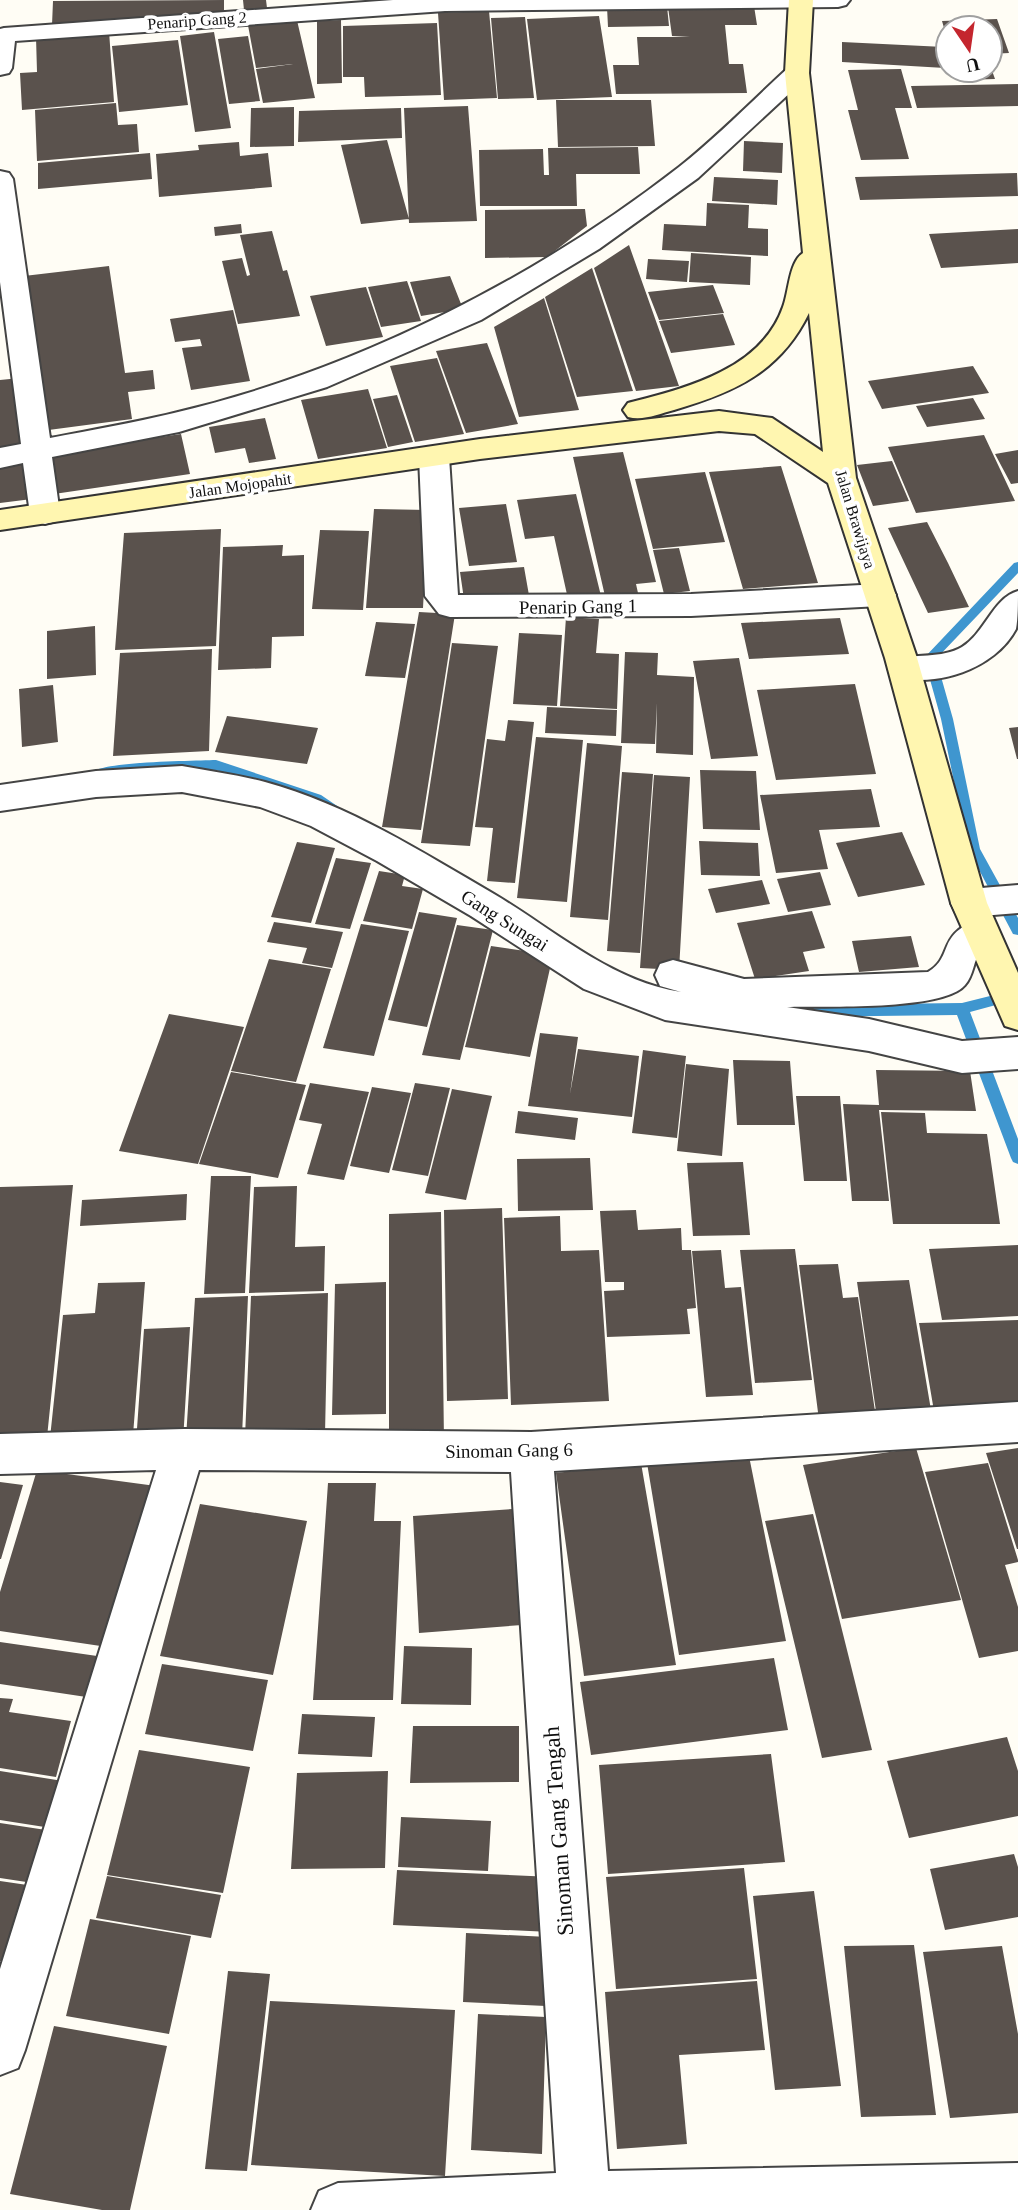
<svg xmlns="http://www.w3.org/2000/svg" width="1018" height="2210" font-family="'Times New Roman',serif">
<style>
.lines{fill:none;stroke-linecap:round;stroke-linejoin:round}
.stream{fill:#3f96cf;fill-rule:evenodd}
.building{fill:#5a524d}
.minor-casing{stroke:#444;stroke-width:4}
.secondary-casing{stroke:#333;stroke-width:4}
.minor{fill:#fff;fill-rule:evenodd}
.secondary{fill:#fff6b0;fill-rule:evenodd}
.labels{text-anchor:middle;stroke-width:7;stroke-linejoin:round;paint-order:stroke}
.far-street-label{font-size:16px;fill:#111;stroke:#fff}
.street-label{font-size:19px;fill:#111;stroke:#fff}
.near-street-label{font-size:23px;fill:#111;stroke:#fff}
</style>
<rect width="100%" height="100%" fill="#fffdf5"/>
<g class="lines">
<!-- stream -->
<path class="stream" d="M1018,562V573L936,659L953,719L980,849L1018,918V935L1013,934L968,849L941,719L924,658L1014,563Z
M216,760L321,795L346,812L340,817L313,801L216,770L124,774L97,778L91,773C102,761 194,761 216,760Z
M1018,989V999L970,1012L1018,1139V1164L1013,1162L1011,1158L957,1015L794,1017L789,1015L787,1011L789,1007L794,1005L962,1003Z"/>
</g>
<!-- building -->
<path class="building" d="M224,0V15L52,25L53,1Z
M243,0H266L267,8L244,10Z
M667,6L669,26L608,27L607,7Z
M754,6L757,25H725L729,64H743L747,93L616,94L613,65H639L637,37H690L672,36L668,7Z
M489,11L497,98L444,100L438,13Z
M296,16L315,98L263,103L256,69L293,64L256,68L247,20Z
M599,16L612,97L537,100L527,19Z
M525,17L534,98L498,99L491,18Z
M997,19L1009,53L990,54V28H948L947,38L942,21Z
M341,20L342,83L317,84V21Z
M437,23L441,95L365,97L364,77H343V26Z
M109,31L114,102L22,110L20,73L37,72L36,37Z
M214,32L231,128L195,132L180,36Z
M248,36L260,101L229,104L218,39Z
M178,40L188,105L119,112L112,46Z
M842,42L944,47L945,68L842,62Z
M990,65L995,79L962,80L959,70H990Z
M901,69L912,108H895L909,159L861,160L848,110H858L848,70Z
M1018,84V106L917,108L911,86Z
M556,100H651L655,146L558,147Z
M116,103L118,125L137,124L139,152L37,161L35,110Z
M468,106L477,221L409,223L404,108Z
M294,107V146L250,147L251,108Z
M401,108L402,138L298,142L299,111Z
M387,140L409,219L361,224L341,145Z
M744,141L783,143L782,173L743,171Z
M239,142L240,156L268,153L272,187L159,197L156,154L199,150L198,145Z
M638,147L640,174H576L577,206H480L479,150L543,149L544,175H549L548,148Z
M150,153L152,179L38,189V163Z
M1017,173L1018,196L860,200L855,177Z
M714,177L778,180L777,205L712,201Z
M707,203L749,205L748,228L768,229V256L662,250L664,224L706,226Z
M585,209L587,226L547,257L485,258V210Z
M241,224L242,233L215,236L214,227Z
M1018,229V263L941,268L929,234Z
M272,231L283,271L287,270L300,316L238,324L222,261L242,258L247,276L250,275L240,235Z
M629,245L657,324L679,386L636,391L594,268Z
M691,253L751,257L750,285L689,282Z
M648,259L689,261L687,282L646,279Z
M109,266L125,373L153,370L155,389L128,392L132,419L41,431L24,276Z
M592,268L633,391L577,397L545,297Z
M450,276L463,309L421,316L410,282Z
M407,281L421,321L381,327L368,287Z
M713,285L724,313L659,320L648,292Z
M366,287L383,337L326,346L310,296Z
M544,298L579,410L519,417L494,327Z
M233,310L250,381L191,390L182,348L202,346L200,339L175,342L170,319Z
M723,314L735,345L671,353L659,321Z
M487,343L518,424L466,433L436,351Z
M437,358L464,434L415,442L390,366Z
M973,366L989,393L882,409L868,381Z
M20,378L30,449L0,454V380Z
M368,389L387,448L318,459L301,400Z
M397,395L413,442L388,447L373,399Z
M973,398L985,419L927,427L916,406Z
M265,418L276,459L249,463L245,448L215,453L209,427Z
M181,434L190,474L54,494L48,454Z
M984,435L1015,501L916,513L888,447Z
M1018,450V483L1011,484L995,454Z
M623,452L656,582L636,584L638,593L605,596L573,457Z
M26,458L32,499L0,503V462Z
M892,461L909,501L873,506L857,465Z
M781,466L818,583L743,589L709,472Z
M705,472L725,542L653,549L635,479Z
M576,494L601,596L568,599L554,536L525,539L517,500Z
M506,504L517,562L469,566L459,508Z
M374,509L428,510L423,608H366Z
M927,522L948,563L969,607L928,613L888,528Z
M221,529L216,646L115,650L124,533Z
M320,530L369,531L363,610L312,609Z
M283,545L282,556L304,555V636L272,637L271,668L218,670L223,547Z
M679,548L690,591L664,594L653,550Z
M524,567L530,601L465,606L460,572Z
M419,612L455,614L421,830L382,827Z
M566,617L599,619L596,653L619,654L617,709L560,706Z
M840,618L849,654L749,659L741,623Z
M376,622L415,624L405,678L365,676Z
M95,626L96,675L47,679V631Z
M519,633L562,635L557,706L513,704Z
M452,643L498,646L470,846L421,843Z
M212,649L209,751L113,756L120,653Z
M625,652L658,653L657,675L694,677L693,755L656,753L657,703L655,744L621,743Z
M739,658L758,756L711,759L693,661Z
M855,684L876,774L776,780L757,690Z
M53,685L58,742L22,747L19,689Z
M547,707L617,710L616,736L545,733Z
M227,716L318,728L307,764L215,752Z
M508,720L534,722L515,883L487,881L493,828L475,827L487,739L505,741Z
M1018,727V759H1017L1009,728Z
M536,737L583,740L567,902L517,898Z
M587,743L622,746L608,920L570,917Z
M700,770L756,771L760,830L703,829Z
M622,772L653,774L640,953L607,951Z
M654,775L690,777L679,970L640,968Z
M871,789L880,827L819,830L828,869L776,873L760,795Z
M902,832L925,885L858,897L836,843Z
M699,841L758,843L760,876L701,875Z
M297,842L335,848L311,923L271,917Z
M336,858L371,863L350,929L315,924Z
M379,871L405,875L402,886L423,889L412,929L363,921Z
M820,872L831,905L788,912L777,879Z
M762,880L770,904L716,913L708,889Z
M812,911L825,948L803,952L809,971L755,979L737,923Z
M419,912L457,918L427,1027L388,1020Z
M274,922L343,932L332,968L302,963L307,948L267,942Z
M361,924L409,931L374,1056L323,1048Z
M457,925L493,930L460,1060L422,1055Z
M911,936L919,967L859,972L852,941Z
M491,946L553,955L530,1057L465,1047Z
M269,959L331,969L296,1082L231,1071Z
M169,1014L244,1027L198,1164L119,1151Z
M540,1033L578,1037L570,1094L578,1049L639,1056L632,1117L528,1106Z
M643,1050L686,1056L677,1138L632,1133Z
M733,1060L790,1061L795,1125H737Z
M686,1064L729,1069L722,1156L677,1151Z
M876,1070L970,1071L976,1111L879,1110L889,1201H852L843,1104L879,1105Z
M231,1072L306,1085L278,1178L199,1164Z
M310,1083L369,1092L344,1180L307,1174L322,1124L299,1120Z
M415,1083L450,1088L428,1176L392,1170Z
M372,1087L411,1093L389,1173L350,1166Z
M452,1089L492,1096L466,1200L425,1193Z
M796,1096H840L847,1181H804Z
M518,1111L578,1118L575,1140L515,1133Z
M881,1112L925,1113L927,1133L987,1134L1000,1224H893Z
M590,1158L593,1210L518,1211L517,1159Z
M743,1162L750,1235L693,1236L687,1163Z
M211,1176H251L245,1293L204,1294Z
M73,1185L46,1447L0,1448V1187Z
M297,1186L295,1247L325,1246L324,1291L249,1293L254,1187Z
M187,1194L186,1220L80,1226L82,1200Z
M502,1208L508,1399L447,1401L444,1210Z
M636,1210L638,1230L681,1228L682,1250H691L696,1308L687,1309L690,1334L607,1337L604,1291L624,1290V1282H605L600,1211Z
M441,1212L444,1441L389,1443V1214Z
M560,1216L561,1251L599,1250L609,1401L511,1405L504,1218Z
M1018,1245V1316L942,1320L929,1249Z
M795,1249L812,1380L755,1383L740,1250Z
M721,1250L725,1288L741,1287L753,1395L706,1397L692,1251Z
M838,1264L843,1298L858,1297L876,1418L819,1420L799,1265Z
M909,1280L932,1416L877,1418L857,1282Z
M145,1282L133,1435L50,1438L63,1315L95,1313L98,1283Z
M386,1282V1414L332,1415L335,1284Z
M328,1293L325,1434L245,1437L251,1296Z
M248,1296L242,1436L186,1438L195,1298Z
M1018,1320V1415L935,1417L919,1323Z
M190,1327L183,1441L136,1443L144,1329Z
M916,1448L961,1600L842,1619L803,1465Z
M1018,1448V1549H1017L986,1453Z
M748,1451L786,1641L679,1655L647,1463Z
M641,1463L676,1665L584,1676L556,1473Z
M988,1463L1018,1560V1562L1005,1565L1018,1607V1651L979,1658L925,1472Z
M37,1470L156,1486L114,1648L0,1631V1592Z
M0,1482L23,1485L1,1559H0Z
M328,1483H376L374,1521H401L393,1700H313Z
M200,1504L307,1521L273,1675L160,1656Z
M513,1509L522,1625L419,1633L413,1516Z
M813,1514L872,1750L822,1758L765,1521Z
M0,1642L104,1657L93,1698L0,1684Z
M404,1646L472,1648L471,1705L401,1704Z
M774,1658L788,1730L591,1755L580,1682Z
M162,1664L268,1680L253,1751L145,1734Z
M0,1698L13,1699L9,1712L71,1721L56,1777L0,1768Z
M302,1714L375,1717L372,1757L298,1754Z
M413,1726H519V1782L410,1783Z
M1007,1737L1018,1771V1816L909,1838L887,1761Z
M139,1750L250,1767L223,1893L107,1875Z
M771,1754L785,1862L608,1874L599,1765Z
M0,1771L63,1781L51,1828L0,1820Z
M388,1771L385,1868L291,1869L297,1773Z
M401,1817L491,1821L488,1871L398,1867Z
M0,1823L46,1830L33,1883L0,1878Z
M1014,1854L1018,1867V1917L945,1930L930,1869Z
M744,1868L757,1979L616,1989L606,1877Z
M397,1870L553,1877L551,1932L393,1925Z
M107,1876L221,1895L211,1938L96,1918Z
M0,1881L41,1887L20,1964L0,1961Z
M814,1891L841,2086L775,2090L753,1896Z
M90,1919L191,1936L169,2034L66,2016Z
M466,1933L548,1937L546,2006L463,2002Z
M914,1945L936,2115L861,2117L844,1946Z
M1002,1946L1018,2034V2113L950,2118L923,1952Z
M228,1971L270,1974L247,2171L205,2169Z
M757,1981L765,2050L679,2055L687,2144L617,2149L605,1992Z
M270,2001L455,2010L445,2176L251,2165Z
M478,2014L546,2017L542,2154L471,2150Z
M54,2026L167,2046L130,2210H102L10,2194Z"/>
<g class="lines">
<!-- minor casing -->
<g class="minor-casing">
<path id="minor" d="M393,0H850L846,5L838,7L445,11L15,41L12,68L9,73L0,75V29L4,28Z
M797,66L806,68L809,73L806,78L698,178L599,249L481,320L327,387L179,432L52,457L60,514L56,521L45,524L34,521L30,514L23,463L0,468V448L21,444L0,282V171L9,173L13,179L50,438C91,430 133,423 174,413C353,371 534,280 679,167C717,137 752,101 788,68Z
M434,447L445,450L449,457L458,595L691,594L880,584L891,587L896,595L891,603L880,606L691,616L450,617L439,614L425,596L419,457L423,450Z
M1018,591C1018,602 1018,619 1016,629C995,669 935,689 892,676L888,668L892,660C914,653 942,659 962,647C985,633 993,598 1018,591Z
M182,766C210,771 238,775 265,782C347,804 422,852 494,894C553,929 612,982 681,992L660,986L655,975L660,964L673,960L744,979L928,972C955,956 935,934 981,919L994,923L999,933C993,945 988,943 981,951C973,960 974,975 965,985C944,1011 823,1006 787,1007L869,1019L962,1041L1018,1037V1069L962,1073L869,1051L665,1020L584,989L471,916L377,861L311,826L260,807L182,792L96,797L0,811V785L96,771Z
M1018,885V913L969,917L956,913L951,903L956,893L969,889Z
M1018,1402V1442L554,1471L608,2171L1018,2163V2210H311L319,2191L338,2183L556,2173L511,1472L199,1470L25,2050L18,2068L0,2075V1969L156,1470L0,1474V1434L184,1429L531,1432Z"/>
</g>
<!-- secondary casing -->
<g class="secondary-casing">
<path id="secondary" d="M789,0H813L809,73L856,478L917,658L987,903L1018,973V1030L1005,1026L951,903L885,658L828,483L755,434L719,431L480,459L0,530V510L480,439L719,411L772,418L823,452L809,313C780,372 735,392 674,410C659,414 643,421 628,417L623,410L628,403C685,388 761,370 783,307C789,292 789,262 803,253L785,73Z"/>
</g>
<!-- minor -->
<use href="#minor" class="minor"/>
<!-- secondary -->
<use href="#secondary" class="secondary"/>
</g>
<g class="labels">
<!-- far-street labels -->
<g class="far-street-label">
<text transform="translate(197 20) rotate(-4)" y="6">Penarip Gang 2</text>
<text transform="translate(240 485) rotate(-8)" y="6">Jalan Mojopahit</text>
<text transform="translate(856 519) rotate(73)" y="6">Jalan Brawijaya</text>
</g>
<!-- street labels -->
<g class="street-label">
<text transform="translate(578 606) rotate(-1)" y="7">Penarip Gang 1</text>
<text transform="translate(505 920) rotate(32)" y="7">Gang Sungai</text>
<text transform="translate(509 1450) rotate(-1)" y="7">Sinoman Gang 6</text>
</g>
<!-- near-street labels -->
<g class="near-street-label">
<text transform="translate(558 1831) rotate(-94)" y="8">Sinoman Gang Tengah</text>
</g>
</g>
<!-- north arrow -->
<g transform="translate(969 49) rotate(167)"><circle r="33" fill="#ffffff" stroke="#a0a0a0" stroke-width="2"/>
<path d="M0-5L12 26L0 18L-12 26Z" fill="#c4262e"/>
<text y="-10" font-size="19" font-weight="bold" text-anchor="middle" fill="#111111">U</text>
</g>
</svg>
